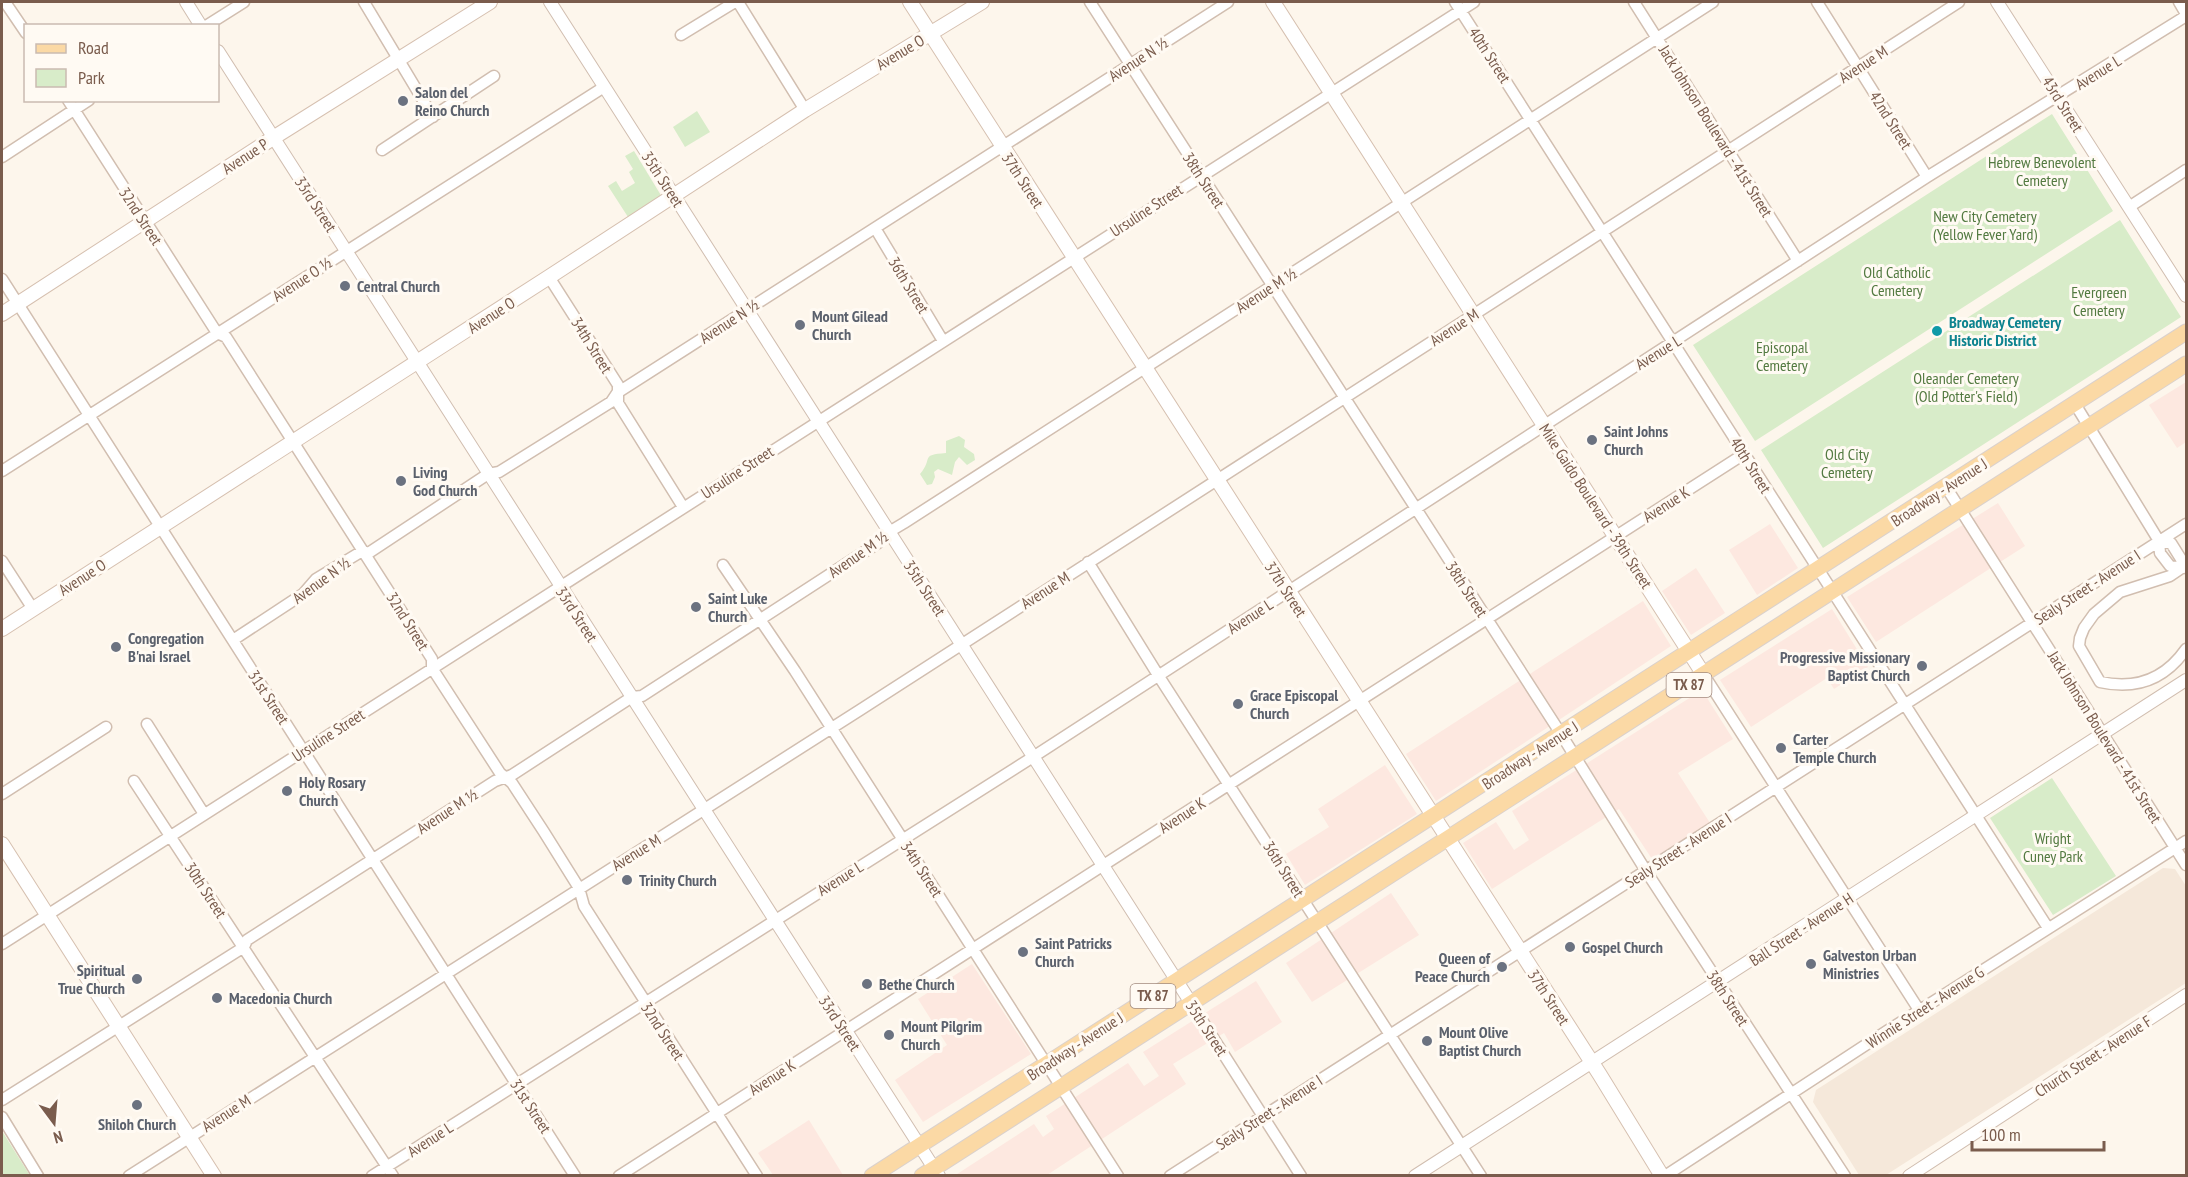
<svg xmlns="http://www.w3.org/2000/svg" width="2188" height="1177" font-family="'PT Sans Narrow',sans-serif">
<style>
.residential{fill:#f5e8da}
.commercial{fill:#fde8e0}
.green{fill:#d8ecc9}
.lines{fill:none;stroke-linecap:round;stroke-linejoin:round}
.minor-casing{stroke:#d1beb0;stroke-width:13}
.tertiary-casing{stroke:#d1beb0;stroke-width:14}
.secondary-casing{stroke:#d6c0b0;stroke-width:16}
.primary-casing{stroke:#dad1cd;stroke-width:17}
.minor{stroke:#fff;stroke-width:10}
.tertiary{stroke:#fff;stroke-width:12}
.secondary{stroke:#fff;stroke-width:14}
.primary{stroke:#fbd9a5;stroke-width:15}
.worship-dot{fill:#6b7280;stroke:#fffaf3;stroke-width:2}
.culture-dot{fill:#0f9aa8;stroke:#fffaf3;stroke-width:2}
.labels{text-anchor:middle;stroke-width:6;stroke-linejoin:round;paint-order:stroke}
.shield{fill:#fffaf3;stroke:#a28b7f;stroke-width:1.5}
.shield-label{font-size:15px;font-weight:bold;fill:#7a5c4d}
.street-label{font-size:16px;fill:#7a5c4d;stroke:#fffaf3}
.worship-label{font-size:16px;font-weight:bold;fill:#5b616d;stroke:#fffaf3;text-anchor:start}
.park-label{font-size:16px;fill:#537a41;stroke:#fffaf3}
.culture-label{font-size:16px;font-weight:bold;fill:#0d838f;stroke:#fffaf3;text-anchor:start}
</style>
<rect width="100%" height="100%" fill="#fdf6ec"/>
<!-- residential -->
<path class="residential" d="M2163,868L2175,869L2186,886V983L1886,1175H1859L1813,1102L1816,1090Z"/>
<!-- commercial -->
<path class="commercial" d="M2186,382V442L2177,448L2149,405Z
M1998,503L2025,546L1876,642L1847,597Z
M1770,524L1798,568L1757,595L1729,550Z
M1696,568L1725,613L1691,635L1662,591Z
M1643,601L1671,646L1436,801L1406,754Z
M1832,609L1868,667L1834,689L1827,678L1751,727L1720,680Z
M1702,690L1733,739L1678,773L1710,823L1652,859L1619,809L1492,889L1463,843L1496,822L1514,850L1529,840L1512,811Z
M1385,765L1417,814L1305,885L1286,854L1329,827L1318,809Z
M1391,893L1419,935L1312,1002L1286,963Z
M972,964L1031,1054L923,1122L895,1080L947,1045L918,999Z
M1256,981L1282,1022L1235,1052L1224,1033L1173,1064L1186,1084L1047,1175L954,1176L1034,1124L1043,1137L1054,1129L1046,1116L1128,1063L1144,1086L1159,1076L1143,1052Z
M809,1120L843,1175H773L758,1153Z"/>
<!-- green -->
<path class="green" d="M697,111L710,132L685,147L673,127Z
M2052,114L2113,211L1755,441L1693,345Z
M634,151L662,197L628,217L608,186L616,181L622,191L635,183L629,172L633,169L625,156Z
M2120,220L2181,317L1823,548L1761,450Z
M959,436L965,440L964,447L974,454L975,460L967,465L959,457L955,462L952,475L938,469L934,472L935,477L932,484L927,485L920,474C934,458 919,455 946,453V441Z
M2052,778L2116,876L2053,915L1990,818Z
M2,1131L29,1174L30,1175H2Z"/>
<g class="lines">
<!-- minor casing -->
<g class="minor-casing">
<path id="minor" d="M5,2L26,33
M364,2L433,117
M738,2L805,110
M1090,2L1561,734L1646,871L1845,1176
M1455,2L2048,928
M1634,2L1798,261
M1817,2L1927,177
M2179,2L2186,14
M206,26L244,2
M681,35L735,2
M68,100L217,333L226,337L432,659V668L500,773L512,783L544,832L579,888L584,906L757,1176
M382,150L494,76
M2,157L89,100
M2129,207L2186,170
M875,228L943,341
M549,277L618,385V403L683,507
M2,279L575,1176
M2075,404L2159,541L2160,553L2170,566L2183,568
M2,471L604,87
M1946,487L2186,865
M2159,541L2171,543L2181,559L2183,568
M2,561L33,609
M1088,562L1158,675L1481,1176
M723,565L795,671L1118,1176
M2186,565L2170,576L2120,592L2094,614L2084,628L2080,638L2079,646L2100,682C2136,690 2165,679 2186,649
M233,640L303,594L316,579L359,553L370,552L488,474L499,472L611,402L617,393L1228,2
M1704,675L1919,1010
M147,724L204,814
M134,781L393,1176
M2,794L106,727
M2,944L1474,2
M1191,1003L1301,1176
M2,1100L244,947L247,940L495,781L512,775L632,697L642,696L878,543L889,532L904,523L1713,2
M2,1117L38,1176
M129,1176L860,710L1959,2
M372,1176L1033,757L1927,177L2186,16
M619,1176L1744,454
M1170,1176L2186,524
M1665,1176L1887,1031L2186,841"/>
</g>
<!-- tertiary casing -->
<g class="tertiary-casing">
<path id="tertiary" d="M186,2L201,26
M550,2L1191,1003
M1997,2L2186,296
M218,51L939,1176
M1415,1176L2186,680
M1909,1176L2186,995"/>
</g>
<!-- secondary casing -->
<g class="secondary-casing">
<path id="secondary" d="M910,2L1600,1075L1662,1176
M1273,2L1704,675
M2,314L273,138L490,2
M2,629L549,277L805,110L982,2
M2,844L214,1176"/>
</g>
<!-- primary casing -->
<g class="primary-casing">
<path id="primary" d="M872,1176L2186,332
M922,1176L2186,364"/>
</g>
<!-- minor -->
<use href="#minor" class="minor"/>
<!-- tertiary -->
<use href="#tertiary" class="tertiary"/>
<!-- secondary -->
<use href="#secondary" class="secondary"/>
<!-- primary -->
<use href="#primary" class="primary"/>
</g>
<!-- markers -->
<g class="worship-dot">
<circle cx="403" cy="101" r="6"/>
<circle cx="345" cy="286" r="6"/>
<circle cx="800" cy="325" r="6"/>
<circle cx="1592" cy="440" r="6"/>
<circle cx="401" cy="481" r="6"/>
<circle cx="696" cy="607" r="6"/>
<circle cx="116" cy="647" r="6"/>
<circle cx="1922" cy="666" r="6"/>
<circle cx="1238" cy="704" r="6"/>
<circle cx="1781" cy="748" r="6"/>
<circle cx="287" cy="791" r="6"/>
<circle cx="627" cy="880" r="6"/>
<circle cx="1570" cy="947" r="6"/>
<circle cx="1023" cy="952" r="6"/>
<circle cx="1811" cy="964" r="6"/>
<circle cx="1502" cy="967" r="6"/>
<circle cx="137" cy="979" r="6"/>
<circle cx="867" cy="984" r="6"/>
<circle cx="217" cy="998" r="6"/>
<circle cx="889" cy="1035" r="6"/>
<circle cx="1427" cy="1041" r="6"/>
<circle cx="137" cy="1105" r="6"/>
</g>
<circle class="culture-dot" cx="1937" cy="331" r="6"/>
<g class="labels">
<!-- shield labels -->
<g class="shield">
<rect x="1666.5" y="673" width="45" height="24" rx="4.5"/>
<rect x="1130.5" y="984" width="45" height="24" rx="4.5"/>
</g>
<g class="shield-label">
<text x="1689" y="690">TX 87</text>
<text x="1153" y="1001">TX 87</text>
</g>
<!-- street labels -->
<g class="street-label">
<text transform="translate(900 52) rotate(-31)" y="6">Avenue O</text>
<text transform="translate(1490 55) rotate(57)" y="6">40th Street</text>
<text transform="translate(1138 59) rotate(-33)" y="6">Avenue N ½</text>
<text transform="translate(1863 64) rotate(-33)" y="6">Avenue M</text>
<text transform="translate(2098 72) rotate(-32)" y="6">Avenue L</text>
<text transform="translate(2063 104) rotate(58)" y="6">43rd Street</text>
<text transform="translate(1891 120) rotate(58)" y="6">42nd Street</text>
<text transform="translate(1716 131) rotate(58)" y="6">Jack Johnson Boulevard - 41st Street</text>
<text transform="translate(245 156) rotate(-33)" y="6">Avenue P</text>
<text transform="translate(663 179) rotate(57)" y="6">35th Street</text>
<text transform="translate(1023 180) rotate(57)" y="6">37th Street</text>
<text transform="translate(1204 180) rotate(57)" y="6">38th Street</text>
<text transform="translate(316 204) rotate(57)" y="6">33rd Street</text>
<text transform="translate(1146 210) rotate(-33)" y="6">Ursuline Street</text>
<text transform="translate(141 216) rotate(57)" y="6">32nd Street</text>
<text transform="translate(302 279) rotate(-33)" y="6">Avenue O ½</text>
<text transform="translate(909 285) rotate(59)" y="6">36th Street</text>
<text transform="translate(1266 290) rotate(-33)" y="6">Avenue M ½</text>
<text transform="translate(491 315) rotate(-33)" y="6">Avenue O</text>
<text transform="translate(729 321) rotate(-33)" y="6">Avenue N ½</text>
<text transform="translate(1454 327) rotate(-33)" y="6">Avenue M</text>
<text transform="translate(592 345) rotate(58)" y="6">34th Street</text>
<text transform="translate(1658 352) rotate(-32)" y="6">Avenue L</text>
<text transform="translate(1751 465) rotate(58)" y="6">40th Street</text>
<text transform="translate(737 472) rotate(-33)" y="6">Ursuline Street</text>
<text transform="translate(1939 492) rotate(-33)" y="6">Broadway - Avenue J</text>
<text transform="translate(1666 504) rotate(-33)" y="6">Avenue K</text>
<text transform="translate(1596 506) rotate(57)" y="6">Mike Gaido Boulevard - 39th Street</text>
<text transform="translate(858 554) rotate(-35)" y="6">Avenue M ½</text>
<text transform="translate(82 577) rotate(-33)" y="6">Avenue O</text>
<text transform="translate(321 580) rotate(-36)" y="6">Avenue N ½</text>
<text transform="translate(2087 587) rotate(-33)" y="6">Sealy Street - Avenue I</text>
<text transform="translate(925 588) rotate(57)" y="6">35th Street</text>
<text transform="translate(1286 589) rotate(57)" y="6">37th Street</text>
<text transform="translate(1467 589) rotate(57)" y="6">38th Street</text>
<text transform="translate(1045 590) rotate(-33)" y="6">Avenue M</text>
<text transform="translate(577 614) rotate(57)" y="6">33rd Street</text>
<text transform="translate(1250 616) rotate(-33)" y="6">Avenue L</text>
<text transform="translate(408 621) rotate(58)" y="6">32nd Street</text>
<text transform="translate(269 697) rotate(57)" y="6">31st Street</text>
<text transform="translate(328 735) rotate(-33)" y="6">Ursuline Street</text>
<text transform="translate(2105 737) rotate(58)" y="6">Jack Johnson Boulevard - 41st Street</text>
<text transform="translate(1530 755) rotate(-33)" y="6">Broadway - Avenue J</text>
<text transform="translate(447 811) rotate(-33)" y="6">Avenue M ½</text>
<text transform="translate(1182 815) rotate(-33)" y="6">Avenue K</text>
<text transform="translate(1678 850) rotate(-33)" y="6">Sealy Street - Avenue I</text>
<text transform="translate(636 852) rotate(-32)" y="6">Avenue M</text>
<text transform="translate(922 869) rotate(57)" y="6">34th Street</text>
<text transform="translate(1284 869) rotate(58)" y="6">36th Street</text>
<text transform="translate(840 878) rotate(-32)" y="6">Avenue L</text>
<text transform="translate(206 890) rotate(57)" y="6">30th Street</text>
<text transform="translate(1801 929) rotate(-33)" y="6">Ball Street - Avenue H</text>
<text transform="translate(1549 997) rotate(57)" y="6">37th Street</text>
<text transform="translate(1728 998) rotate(57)" y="6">38th Street</text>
<text transform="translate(1925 1007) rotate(-33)" y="6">Winnie Street - Avenue G</text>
<text transform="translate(840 1023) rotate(57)" y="6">33rd Street</text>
<text transform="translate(1207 1028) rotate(57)" y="6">35th Street</text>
<text transform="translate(663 1031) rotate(57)" y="6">32nd Street</text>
<text transform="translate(1075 1046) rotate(-33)" y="6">Broadway - Avenue J</text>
<text transform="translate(2093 1056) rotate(-33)" y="6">Church Street - Avenue F</text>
<text transform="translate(772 1077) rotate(-33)" y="6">Avenue K</text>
<text transform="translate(531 1106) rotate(57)" y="6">31st Street</text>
<text transform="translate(1269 1112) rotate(-33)" y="6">Sealy Street - Avenue I</text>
<text transform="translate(226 1113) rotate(-33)" y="6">Avenue M</text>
<text transform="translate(430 1139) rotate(-33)" y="6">Avenue L</text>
</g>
<!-- worship labels -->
<g class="worship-label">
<text x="415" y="98">Salon del<tspan x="415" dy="18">Reino Church</tspan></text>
<text x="357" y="292">Central Church</text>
<text x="812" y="322">Mount Gilead<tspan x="812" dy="18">Church</tspan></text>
<text x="1604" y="437">Saint Johns<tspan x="1604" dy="18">Church</tspan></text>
<text x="413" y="478">Living<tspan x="413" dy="18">God Church</tspan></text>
<text x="708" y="604">Saint Luke<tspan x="708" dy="18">Church</tspan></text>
<text x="128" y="644">Congregation<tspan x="128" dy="18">B'nai Israel</tspan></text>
<text x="1910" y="663" text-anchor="end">Progressive Missionary<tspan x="1910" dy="18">Baptist Church</tspan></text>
<text x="1250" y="701">Grace Episcopal<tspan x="1250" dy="18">Church</tspan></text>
<text x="1793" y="745">Carter<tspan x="1793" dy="18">Temple Church</tspan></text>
<text x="299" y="788">Holy Rosary<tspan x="299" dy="18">Church</tspan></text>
<text x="639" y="886">Trinity Church</text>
<text x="1035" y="949">Saint Patricks<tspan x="1035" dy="18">Church</tspan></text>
<text x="1582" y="953">Gospel Church</text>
<text x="1823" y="961">Galveston Urban<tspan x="1823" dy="18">Ministries</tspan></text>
<text x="1490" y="964" text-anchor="end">Queen of<tspan x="1490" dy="18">Peace Church</tspan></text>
<text x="125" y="976" text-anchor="end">Spiritual<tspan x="125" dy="18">True Church</tspan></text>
<text x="879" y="990">Bethe Church</text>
<text x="229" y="1004">Macedonia Church</text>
<text x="901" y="1032">Mount Pilgrim<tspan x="901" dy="18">Church</tspan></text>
<text x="1439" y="1038">Mount Olive<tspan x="1439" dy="18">Baptist Church</tspan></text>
<text x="137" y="1130" text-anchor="middle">Shiloh Church</text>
</g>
<!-- park labels -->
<g class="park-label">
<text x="2042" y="168">Hebrew Benevolent<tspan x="2042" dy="18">Cemetery</tspan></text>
<text x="1985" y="222">New City Cemetery<tspan x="1985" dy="18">(Yellow Fever Yard)</tspan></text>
<text x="1897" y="278">Old Catholic<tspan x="1897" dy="18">Cemetery</tspan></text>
<text x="2099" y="298">Evergreen<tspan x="2099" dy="18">Cemetery</tspan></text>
<text x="1782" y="353">Episcopal<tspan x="1782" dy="18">Cemetery</tspan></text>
<text x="1966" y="384">Oleander Cemetery<tspan x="1966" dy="18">(Old Potter's Field)</tspan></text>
<text x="1847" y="460">Old City<tspan x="1847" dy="18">Cemetery</tspan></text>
<text x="2053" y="844">Wright<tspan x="2053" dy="18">Cuney Park</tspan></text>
</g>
<!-- culture labels -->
<g class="culture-label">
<text x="1949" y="328">Broadway Cemetery<tspan x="1949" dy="18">Historic District</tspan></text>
</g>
</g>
<!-- border -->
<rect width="2188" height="1177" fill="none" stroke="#7a5c4d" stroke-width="6"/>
<!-- legend -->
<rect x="24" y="24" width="195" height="78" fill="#fffaf3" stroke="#cabbb1" stroke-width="1.5"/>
<rect x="36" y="44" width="30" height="9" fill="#fbd9a5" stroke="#cabbb1" stroke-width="1.5"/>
<text x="78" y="54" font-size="18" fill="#7a5c4d">Road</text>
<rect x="36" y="69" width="30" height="18" fill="#d8ecc9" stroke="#cabbb1" stroke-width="1.5"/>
<text x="78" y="84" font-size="18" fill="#7a5c4d">Park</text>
<!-- north arrow -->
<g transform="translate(54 1123) rotate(164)" stroke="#fffaf3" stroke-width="4.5" paint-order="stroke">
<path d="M0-4.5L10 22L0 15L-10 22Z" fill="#7a5c4d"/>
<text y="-9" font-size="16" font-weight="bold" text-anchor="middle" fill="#7a5c4d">N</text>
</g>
<!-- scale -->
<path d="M1972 1141v9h132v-9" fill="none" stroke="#7a5c4d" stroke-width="3"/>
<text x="1981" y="1141" font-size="18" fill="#7a5c4d" stroke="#fffaf3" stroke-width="4.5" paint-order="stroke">100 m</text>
</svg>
